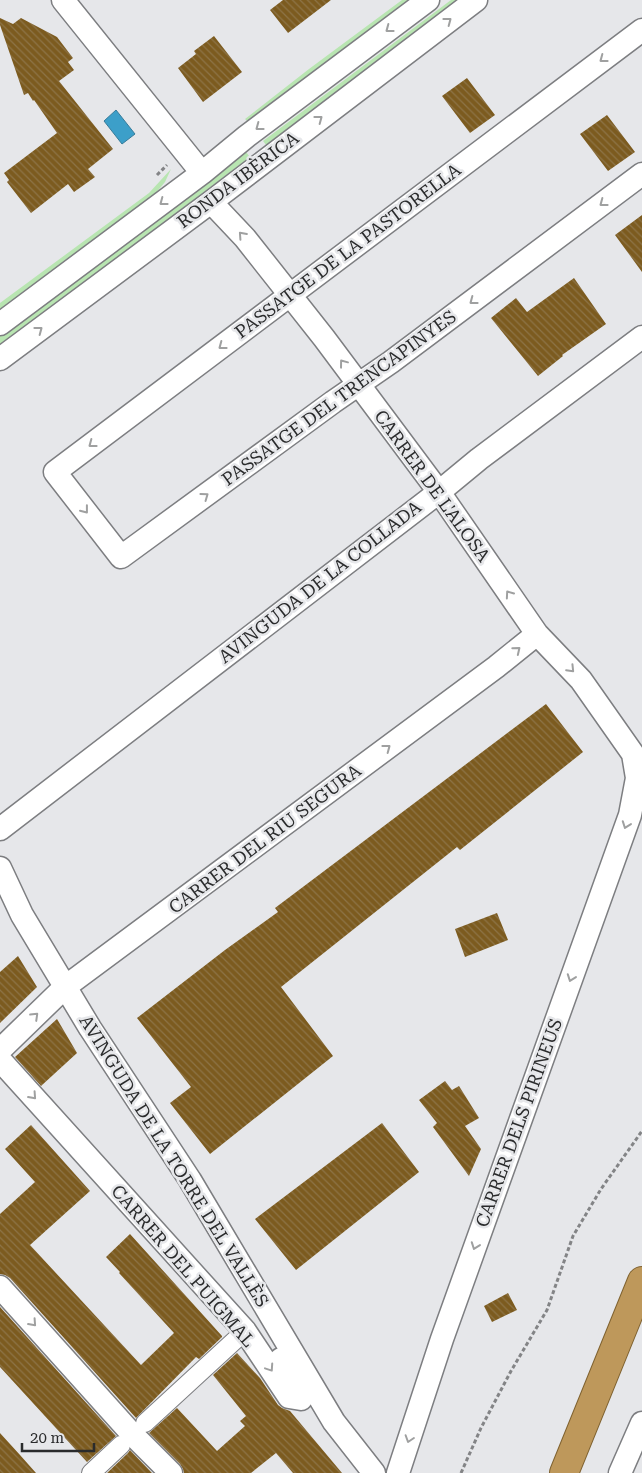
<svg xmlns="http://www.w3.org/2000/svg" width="642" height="1473" font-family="'Roboto Serif',serif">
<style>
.green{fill:#b8e5b1}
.water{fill:#3c9fc9;stroke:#377c9a}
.building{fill:url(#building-back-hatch)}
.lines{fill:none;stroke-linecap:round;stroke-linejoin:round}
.pedestrian-casing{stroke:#7d7e81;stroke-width:20}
.minor-casing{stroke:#7d7e81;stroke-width:25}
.trunk-casing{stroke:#7f6230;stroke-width:30}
.path{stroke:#838486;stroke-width:3;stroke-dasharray:4 2.5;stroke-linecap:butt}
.pedestrian{stroke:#fff;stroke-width:18}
.minor{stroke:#fff;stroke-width:22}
.trunk{stroke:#be985b;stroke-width:28}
.oneway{stroke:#9fa0a0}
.labels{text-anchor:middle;stroke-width:5;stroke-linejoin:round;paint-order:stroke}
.street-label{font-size:18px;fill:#2a2b2c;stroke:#e6e7ea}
</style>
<defs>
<pattern id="building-back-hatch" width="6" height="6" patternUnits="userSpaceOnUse" patternTransform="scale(1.25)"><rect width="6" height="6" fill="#7c5b1f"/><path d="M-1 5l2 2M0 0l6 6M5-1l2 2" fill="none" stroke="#8d7447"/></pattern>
</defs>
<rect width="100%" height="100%" fill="#e6e7ea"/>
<!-- green -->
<path class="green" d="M402,0H413L249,123L245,119L309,69Z
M451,0H460L267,146L263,141Z
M246,152L250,157L108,265L0,345V335L209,182Z
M171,169L165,182L155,194L0,312V303L149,193Z"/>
<!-- water -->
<path class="water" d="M116,110L135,134L122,144L104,121Z"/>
<!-- building -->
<path class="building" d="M283,0H331L288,33L270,10Z
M0,18L13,24L21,18L57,37L73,58L68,62L74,70L59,81L113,149L88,169L95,177L74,192L68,184L31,213L7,182L9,180L4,173L57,133L34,100L33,101L28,93L24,95L0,25Z
M214,36L242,72L203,102L178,68L196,54L194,51Z
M467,78L495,115L470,133L442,96Z
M607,115L635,152L608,171L580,134Z
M642,215V272L615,235Z
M574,278L606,324L562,355L563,356L538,376L491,318L516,298L527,312Z
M546,704L583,752L460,850L457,847L281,987L333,1056L210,1154L170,1103L191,1087L137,1018L225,950L278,912L275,908Z
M497,913L508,940L465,957L455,929Z
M18,956L37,987L0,1023V972Z
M57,1019L77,1053L41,1086L15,1057Z
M445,1081L452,1090L459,1086L479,1118L465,1126L481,1149L469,1176L433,1127L437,1123L419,1100Z
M382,1123L419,1172L296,1270L255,1219Z
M31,1125L90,1191L30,1245L141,1365L174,1333L119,1273L120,1272L106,1257L130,1234L222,1336V1337L199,1359L196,1357L136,1418L10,1278L5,1275L0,1274V1214L35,1182L5,1149Z
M508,1293L517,1310L492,1322L484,1306Z
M0,1307L116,1436L87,1462L0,1367Z
M237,1353L260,1378L278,1405L282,1408L290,1411L342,1473H293L276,1453L251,1473H184L183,1469L180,1464L149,1433L177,1408L217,1451L245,1426L240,1421L246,1416L213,1375Z
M0,1433L20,1455L36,1473H0Z
M130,1450L152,1473H107L128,1453Z"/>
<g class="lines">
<!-- pedestrian casing -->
<g class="pedestrian-casing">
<path id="pedestrian" d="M145,1423L245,1331
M91,1473L121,1445"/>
</g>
<!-- minor casing -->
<g class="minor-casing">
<path id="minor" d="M63,0L202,173
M642,30L55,472L121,557L333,402L391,362L642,174
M211,202L245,238L324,338L439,492L537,634L581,680L633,754L637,778L630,815L442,1339L398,1473
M0,324L202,173L247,136L428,0
M0,359L211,202L476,0
M0,829L439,492L479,459L642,337
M0,868L22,915L90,1028L190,1180L334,1422L374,1473
M0,1050L65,987L496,667L537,634
M0,1060L245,1331L289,1397L301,1399L281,1359
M0,1287L132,1434L171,1473
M620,1473L642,1423"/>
</g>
<!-- trunk casing -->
<g class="trunk-casing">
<path id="trunk" d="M564,1473L642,1281"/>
</g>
<!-- path -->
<path class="path" d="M157,175L167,165
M461,1473L481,1428L511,1371L547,1310L573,1236L601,1189L642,1131"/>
<!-- pedestrian -->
<use href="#pedestrian" class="pedestrian"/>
<!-- minor -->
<use href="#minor" class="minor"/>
<!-- trunk -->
<use href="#trunk" class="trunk"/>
</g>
<!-- one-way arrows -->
<defs><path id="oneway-chevron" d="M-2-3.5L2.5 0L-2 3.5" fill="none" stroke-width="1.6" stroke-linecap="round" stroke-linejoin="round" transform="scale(1.25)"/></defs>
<g class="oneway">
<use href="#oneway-chevron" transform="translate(448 21) rotate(-37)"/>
<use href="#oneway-chevron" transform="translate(389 29) rotate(143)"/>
<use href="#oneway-chevron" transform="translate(603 59) rotate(143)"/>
<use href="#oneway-chevron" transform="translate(319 119) rotate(-37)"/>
<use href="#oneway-chevron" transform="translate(259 127) rotate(143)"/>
<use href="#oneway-chevron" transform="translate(163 202) rotate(143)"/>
<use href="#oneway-chevron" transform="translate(603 203) rotate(143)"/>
<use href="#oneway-chevron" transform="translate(242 235) rotate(-132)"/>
<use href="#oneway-chevron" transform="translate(473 301) rotate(143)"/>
<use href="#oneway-chevron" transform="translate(39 330) rotate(-37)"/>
<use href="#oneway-chevron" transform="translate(222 346) rotate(143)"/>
<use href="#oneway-chevron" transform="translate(343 363) rotate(-127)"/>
<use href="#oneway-chevron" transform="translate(92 444) rotate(143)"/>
<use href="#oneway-chevron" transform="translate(205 496) rotate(-36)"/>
<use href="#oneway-chevron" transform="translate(85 510) rotate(52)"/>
<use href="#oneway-chevron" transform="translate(509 594) rotate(-125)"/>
<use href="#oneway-chevron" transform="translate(517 650) rotate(-39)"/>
<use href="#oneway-chevron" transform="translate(571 669) rotate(46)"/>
<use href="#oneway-chevron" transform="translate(387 748) rotate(-37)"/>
<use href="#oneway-chevron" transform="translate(626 825) rotate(110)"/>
<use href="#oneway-chevron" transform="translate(571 978) rotate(110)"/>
<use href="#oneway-chevron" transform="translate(35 1016) rotate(-44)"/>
<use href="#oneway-chevron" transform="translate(33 1096) rotate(48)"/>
<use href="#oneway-chevron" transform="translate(475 1246) rotate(110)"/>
<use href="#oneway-chevron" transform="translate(33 1323) rotate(48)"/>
<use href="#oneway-chevron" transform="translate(270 1368) rotate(56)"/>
<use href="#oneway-chevron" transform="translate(409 1439) rotate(108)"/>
</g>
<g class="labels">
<!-- street labels -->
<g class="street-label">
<text transform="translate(238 180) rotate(-37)" y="6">RONDA IBÈRICA</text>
<text transform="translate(348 251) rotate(-37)" y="6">PASSATGE DE LA PASTORELLA</text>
<text transform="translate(339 398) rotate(-36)" y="6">PASSATGE DEL TRENCAPINYES</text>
<text transform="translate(432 486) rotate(54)" y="6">CARRER DE L'ALOSA</text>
<text transform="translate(320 582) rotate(-38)" y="6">AVINGUDA DE LA COLLADA</text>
<text transform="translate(265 839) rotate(-37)" y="6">CARRER DEL RIU SEGURA</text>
<text transform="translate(519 1123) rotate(-70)" y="6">CARRER DELS PIRINEUS</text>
<text transform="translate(174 1161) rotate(58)" y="6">AVINGUDA DE LA TORRE DEL VALLÈS</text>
<text transform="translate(183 1266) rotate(49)" y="6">CARRER DEL PUIGMAL</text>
</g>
</g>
<!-- scale -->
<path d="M22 1443v8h72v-8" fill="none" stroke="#2a2b2c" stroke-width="2.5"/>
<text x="30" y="1443" font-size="15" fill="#2a2b2c" stroke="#e6e7ea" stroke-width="4" paint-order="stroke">20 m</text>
</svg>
